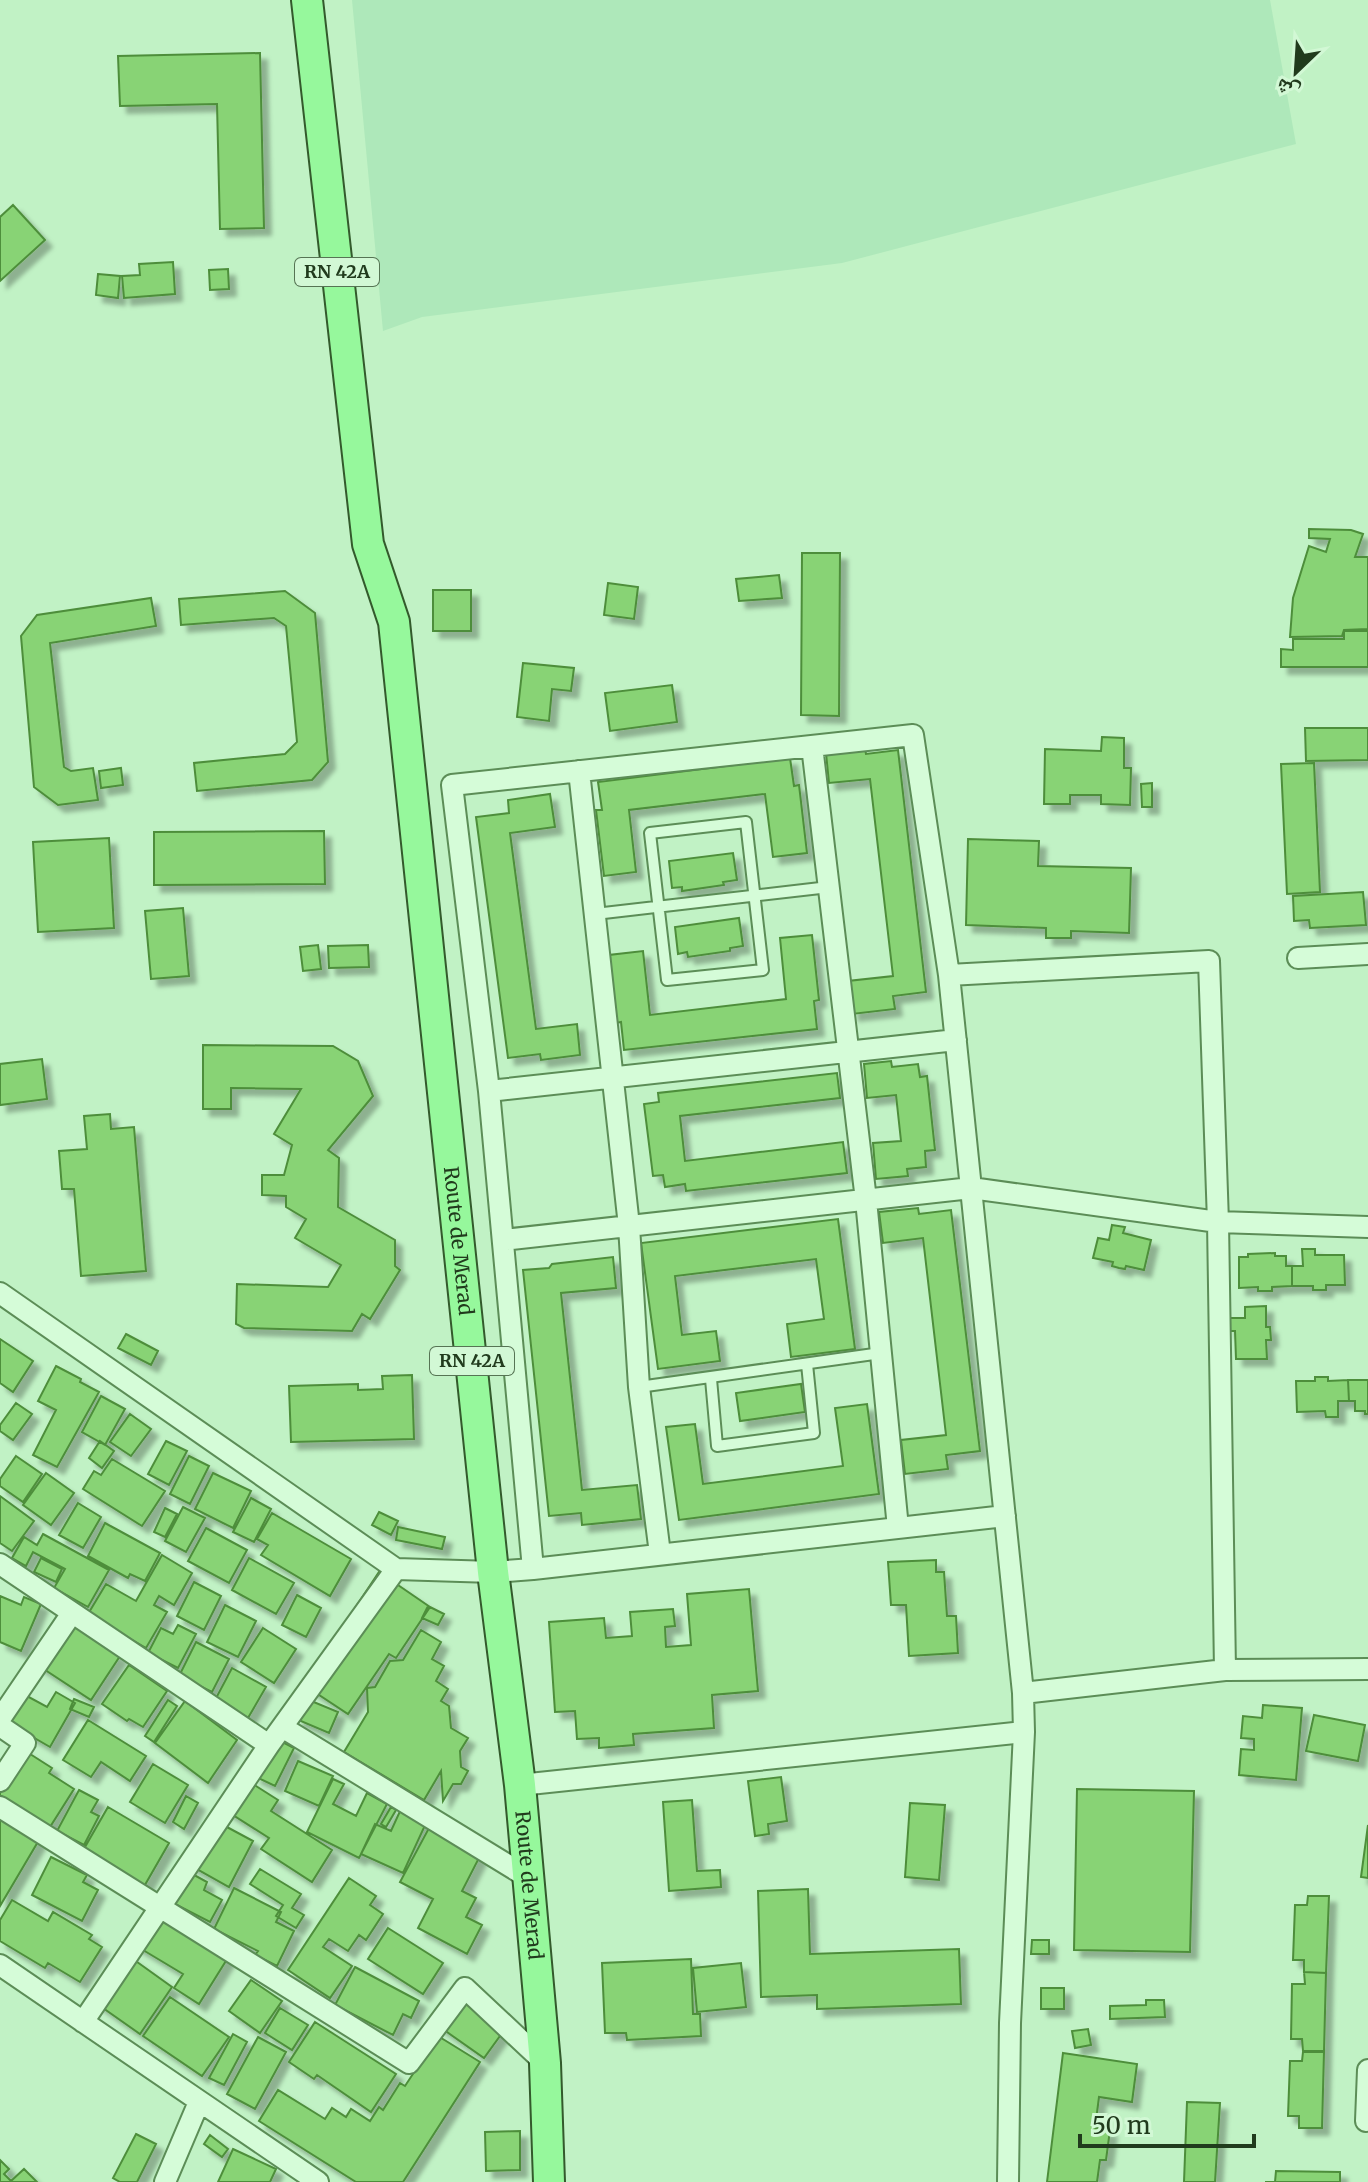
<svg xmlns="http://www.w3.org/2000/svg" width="1368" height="2182" font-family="Merriweather,'Noto Naskh Arabic',serif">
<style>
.farmland{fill:#aee8ba}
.building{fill:#88d374;stroke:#4e8e3b;stroke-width:2;filter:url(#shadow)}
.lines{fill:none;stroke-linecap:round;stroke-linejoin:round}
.service-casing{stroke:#5c8d57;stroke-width:14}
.minor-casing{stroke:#5c8d57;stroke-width:24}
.primary-casing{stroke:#335a2c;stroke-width:34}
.service{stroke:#d5fcd8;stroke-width:10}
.minor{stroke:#d5fcd8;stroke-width:20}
.primary{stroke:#96f89c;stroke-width:30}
.labels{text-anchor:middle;stroke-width:6;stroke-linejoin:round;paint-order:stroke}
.shield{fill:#d2f8d5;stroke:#567454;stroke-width:2}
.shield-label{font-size:18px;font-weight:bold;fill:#213b1d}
.street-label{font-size:20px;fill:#213b1d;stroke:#d2f8d5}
</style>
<defs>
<filter id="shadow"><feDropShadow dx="7" dy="7" stdDeviation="2" flood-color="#0004"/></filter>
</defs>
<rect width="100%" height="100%" fill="#c1f2c5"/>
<!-- farmland -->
<path class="farmland" d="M352,0H1270L1296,144L842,263L422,317L383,331Z"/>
<!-- building -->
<path class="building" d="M260,53L264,228L220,229L217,104L120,106L118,56Z
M13,205L45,240L0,281V217Z
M173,262L175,294L124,298L122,276L140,275L139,264Z
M228,269L229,289L210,290L209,270Z
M98,274L120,276L118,298L96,295Z
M1309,529L1351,530L1363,534L1355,557H1368V629L1344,630L1342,636L1290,637L1293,598L1309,546L1326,552L1330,539L1309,538Z
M802,553H840L839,716L801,715Z
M779,575L782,598L739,601L736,579Z
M608,583L638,587L634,619L604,615Z
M433,590H471V631H433Z
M285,591L315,613L328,762L312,780L197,791L194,763L285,754L297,742L286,626L274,618L181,625L179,599Z
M151,598L156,626L50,643L64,767L71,771L93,768L98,800L58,805L34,787L21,636L37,615Z
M1344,631H1368V667H1281V649L1293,650V639H1344Z
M523,663L574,668L571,691L552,689L549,721L517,717Z
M672,685L677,722L610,731L605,693Z
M1305,728H1368V760L1306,761Z
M1102,737L1124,738V768H1131L1130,805L1101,804V795H1070V804H1044L1045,749L1101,751Z
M865,749L866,754L898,750L926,992L893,996L895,1009L852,1014L848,981L893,976L870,779L829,783L826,753Z
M790,758L794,786L799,785L807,853L773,857L765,794L629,810L636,872L604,876L596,810H602L598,782Z
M1314,763L1320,892L1287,894L1281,764Z
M121,768L123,785L101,788L99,771Z
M1152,783V807H1142L1141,784Z
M550,794L555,827L510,833L536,1029L577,1024L580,1055L541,1060L540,1054L508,1058L476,817L509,813L508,800Z
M324,831L325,884L154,885V832Z
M109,838L114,928L38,932L33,842Z
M968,839L1039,841L1038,866L1131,868L1129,933L1071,931V938H1046V928L966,925Z
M733,853L737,880L723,882L724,885L682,891V887L672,888L669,861Z
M1363,892L1366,925L1310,928L1309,920L1294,921L1293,896Z
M183,908L189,976L151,979L145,911Z
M739,918L743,946L730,948V951L688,957L687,952L678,954L675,927Z
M812,935L819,1000L814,1001L817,1029L624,1050L621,1022L616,1023L609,955L643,951L650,1015L786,999L780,938Z
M318,945L321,969L303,971L300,947Z
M368,945L369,967L329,968L328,946Z
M203,1045L333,1046L358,1061L373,1096L328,1150L339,1158L338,1207L395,1240V1266L400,1270L370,1319L362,1314L352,1331L244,1328L236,1324L237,1284L328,1287L341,1265L295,1238L306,1219L286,1207V1196L262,1195V1175H284L292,1145L274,1134L301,1089L231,1088V1109H203Z
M42,1059L47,1099L0,1105V1064Z
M891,1061L892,1067L918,1064L920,1077L927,1076L935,1150L925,1151L926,1167L907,1169L908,1176L876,1179L873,1143L901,1141L896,1095L867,1098L864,1064Z
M837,1073L840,1098L680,1116L685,1161L843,1142L847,1173L686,1191L685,1184L665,1187L663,1175L653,1176L644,1104L659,1102L658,1093Z
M110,1114L111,1129L134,1127L146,1271L81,1276L74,1189H62L59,1151L87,1149L84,1116Z
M918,1208L919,1214L951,1210L980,1451L946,1455L948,1469L905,1474L901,1440L946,1435L923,1238L883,1243L879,1212Z
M838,1219L855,1349L791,1357L787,1324L824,1319L816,1259L675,1276L682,1335L716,1331L720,1361L658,1369L641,1243Z
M1112,1225L1125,1227L1123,1233L1151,1240L1144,1270L1126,1266L1125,1269L1119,1268L1112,1266L1113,1262L1093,1258L1098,1238L1109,1240Z
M1302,1249H1315V1255H1344L1345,1285H1326V1290H1313V1286H1292V1266H1303Z
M1275,1253V1256H1286V1266H1292V1286L1272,1287V1291H1258V1287L1239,1288V1257H1248V1254Z
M613,1257L616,1288L561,1293L582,1490L637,1485L641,1519L582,1525L581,1513L549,1516L523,1270L549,1268L552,1264Z
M1266,1306V1327H1270L1271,1340H1266L1267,1359H1236L1235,1331H1229V1318H1245V1307Z
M126,1334L158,1351L151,1365L118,1348Z
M0,1339L33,1361L13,1392L0,1383Z
M56,1366L81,1379L80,1382L99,1392L57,1467L33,1455L56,1410L38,1401Z
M412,1375L414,1439L291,1442L289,1386L358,1384V1390L383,1389L382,1376Z
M1315,1377H1328V1381L1348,1380L1349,1401H1338V1417H1326L1325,1411L1297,1412L1296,1381H1315Z
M1348,1380H1368V1414H1365V1411H1355V1401H1349Z
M801,1384L805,1412L740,1421L736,1393Z
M101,1396L125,1409L105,1445L82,1432Z
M16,1403L32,1414L13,1440L0,1431V1425Z
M867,1404L879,1494L679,1520L666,1427L695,1424L703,1484L843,1466L835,1408Z
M130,1414L151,1429L131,1456L110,1442Z
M100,1441L114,1451L102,1468L89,1458Z
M166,1441L187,1451L169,1485L148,1474Z
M16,1456L42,1474L23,1502L0,1486V1479Z
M189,1456L209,1466L190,1504L170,1494Z
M112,1459L165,1491L142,1526L83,1489L94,1471L101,1475Z
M46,1473L74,1493L51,1525L23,1505Z
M213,1473L251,1491L233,1528L195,1509Z
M0,1496L34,1521L12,1551L0,1543Z
M251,1498L271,1509L254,1542L233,1532Z
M78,1503L101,1517L83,1548L59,1535Z
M183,1507L205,1518L186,1552L165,1541Z
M165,1508L177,1514L165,1537L154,1532Z
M379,1512L398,1521L391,1535L372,1525Z
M272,1513L351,1559L330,1596L261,1555L268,1545L257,1539Z
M105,1523L160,1553L145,1581L130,1574L128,1578L88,1556Z
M398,1527L445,1537L442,1549L396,1540Z
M206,1528L247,1550L229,1583L188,1561Z
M43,1534L109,1570L88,1607L54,1588L65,1569L33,1552L26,1566L12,1558L24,1537L37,1545Z
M162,1555L192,1573L174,1605L159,1596L154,1605L167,1612L146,1648L88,1614L106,1584L136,1601Z
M41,1558L62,1569L56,1582L34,1572Z
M249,1558L294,1583L276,1614L232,1590Z
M936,1560V1572H944L947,1616H956L958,1653L909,1656L906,1605H891L888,1562Z
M379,1572L430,1607L396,1658L389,1654L348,1714L304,1685Z
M194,1582L221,1596L204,1630L177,1616Z
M749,1589L758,1691L712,1695L714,1728L633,1734L634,1745L599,1748V1738L577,1739L575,1711L555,1712L549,1622L604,1618L606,1638L632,1636L630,1612L673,1609L675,1626L665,1627L666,1647L691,1645L687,1594Z
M297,1595L321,1608L306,1637L282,1625Z
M0,1596L21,1605L24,1597L41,1604L21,1651L0,1642Z
M225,1605L256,1621L238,1657L207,1642Z
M428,1606L444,1614L438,1625L422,1618Z
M62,1618L120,1656L91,1700L33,1662Z
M178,1625L196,1634L178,1668L148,1653L161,1628L173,1634Z
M263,1628L296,1649L274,1683L241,1662Z
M421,1630L441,1642L432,1659L444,1666L436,1681L448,1689L441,1701L449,1706L451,1728L468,1738L460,1751L461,1767L468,1771L461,1784H453L443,1801L441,1771L424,1800L344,1752L368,1712L367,1688L375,1687L390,1661L403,1660Z
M196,1642L229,1659L212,1692L179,1676Z
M129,1665L167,1691L143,1727L129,1719L127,1721L102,1704Z
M232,1668L266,1687L248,1718L215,1700Z
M14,1689L47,1707L56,1692L75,1703L50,1747L0,1718Z
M304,1698L338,1712L329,1733L296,1719Z
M74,1699L94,1707L89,1717L70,1709Z
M168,1700L177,1706L154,1742L145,1736Z
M185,1701L237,1740L208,1783L155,1743Z
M1263,1705L1302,1708L1296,1780L1239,1775L1241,1749L1254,1750V1739L1241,1738L1243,1716L1262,1718Z
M1314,1715L1365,1725L1358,1761L1306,1751Z
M88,1720L146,1756L130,1781L101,1762L91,1777L63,1760Z
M273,1737L294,1748L275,1786L254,1776Z
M16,1745L52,1768L49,1773L74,1789L50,1827L0,1795V1770Z
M298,1761L333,1776L319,1806L285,1791Z
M153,1764L188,1785L165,1823L130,1802Z
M781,1777L787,1821L768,1824L769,1834L755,1836L748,1781Z
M245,1779L278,1800L271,1811L332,1850L312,1882L261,1849L269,1838L225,1810Z
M333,1779L344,1784L333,1804L356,1816L367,1793L387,1804L359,1858L307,1832Z
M1077,1789L1194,1791L1190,1952L1074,1950Z
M79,1790L98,1800L91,1812L99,1816L84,1845L57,1831Z
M186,1796L198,1803L184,1829L173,1822Z
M692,1800L697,1871L720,1870L721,1887L669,1891L663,1802Z
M910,1803L945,1805L939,1880L905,1877Z
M108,1807L169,1843L142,1890L81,1854Z
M391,1807L396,1810L386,1827L381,1824Z
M401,1809L427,1821L403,1873L361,1854L375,1824L391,1831Z
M0,1816L39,1840L0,1906Z
M212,1819L253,1841L229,1887L188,1864Z
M1368,1825V1878L1361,1877Z
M429,1828L480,1856L462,1891L476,1898L466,1917L482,1925L467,1954L418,1928L433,1899L400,1882Z
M51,1857L87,1875L83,1882L98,1890L82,1921L32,1895Z
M260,1869L301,1894L292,1908L304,1915L296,1928L276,1916L283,1905L250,1884Z
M185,1870L207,1882L204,1890L222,1900L210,1922L169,1901Z
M349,1878L376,1896L370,1905L383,1914L366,1940L359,1935L348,1951L329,1939L323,1947L352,1966L330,1998L288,1970Z
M234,1888L281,1912L276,1922L294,1931L277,1966L255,1955L258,1951L214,1929Z
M808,1889L810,1954L959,1949L961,2004L817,2009V1995L761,1997L758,1891Z
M1308,1896H1329L1326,1973L1304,1972V1960H1293L1295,1905H1307Z
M12,1900L48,1921L53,1912L92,1935L89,1939L102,1947L80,1982L48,1963L45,1968L0,1941V1920Z
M154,1910L229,1956L199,2004L174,1988L183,1974L133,1944Z
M388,1928L443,1963L423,1994L368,1959Z
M1032,1940H1049V1954H1031Z
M126,1954L172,1987L140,2034L93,2001Z
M691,1959L693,2014H700L701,2036L627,2040L626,2033H605L602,1963Z
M741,1963L746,2007L697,2012L693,1968Z
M355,1967L419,2001L411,2018L403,2014L393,2035L335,2005Z
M1304,1972L1326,1973L1324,2051H1303L1302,2039H1291L1292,1984H1305Z
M251,1980L282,2001L260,2033L229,2011Z
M1041,1988H1064V2009H1041Z
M458,1995L505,2029L484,2058L437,2025Z
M170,1997L229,2037L202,2076L143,2036Z
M1146,2000H1164L1165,2017L1110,2019V2006L1146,2005Z
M280,2008L308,2025L292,2050L265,2033Z
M315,2022L396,2074L371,2112L317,2075L314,2079L289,2062Z
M1088,2029L1091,2045L1075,2048L1072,2031Z
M233,2034L247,2042L224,2085L209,2078Z
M438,2036L480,2062L403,2182H356L259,2121L278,2090L325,2119L332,2108L346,2117L351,2109L370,2121L379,2107L383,2110L400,2083L405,2086Z
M258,2037L286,2052L255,2109L227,2094Z
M1303,2052H1324L1322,2128H1299V2116H1288L1290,2061H1302Z
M1063,2053L1137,2064L1132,2102L1099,2097L1095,2128L1110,2130L1106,2160H1100L1097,2182H1047Z
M1187,2102L1220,2103L1215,2182H1184Z
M520,2131V2170L486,2171L485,2132Z
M136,2134L156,2144L137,2182H120L113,2178Z
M210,2135L228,2149L222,2157L204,2144Z
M233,2149L276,2169L270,2182H218Z
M0,2160L9,2169L4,2174L11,2181L24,2169L37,2182H0Z
M1276,2171L1340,2172V2182H1265H1275Z"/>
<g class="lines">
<!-- service casing -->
<g class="service-casing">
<path id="service" d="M746,822L763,970L667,980L650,833Z
M595,914L829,887
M711,1379L717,1446L814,1433L807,1364
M639,1387L881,1353"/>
</g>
<!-- minor casing -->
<g class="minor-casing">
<path id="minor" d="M812,746L866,1200L898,1528
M579,771L629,1226L639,1387L660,1554
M1298,958L1368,954
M949,975L1209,961L1218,1222L1225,1670
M489,1091L956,1040
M503,1240L971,1188L1218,1222L1368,1227
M0,1293L396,1569L493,1572L533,1569L1005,1516
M0,1564L269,1745
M533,1569L489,1091L452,785L913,735L949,975L1023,1693L1024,1732L1010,2023L1008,2182
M1023,1693L1225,1670L1368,1669
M0,1719L72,1613
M0,1726L25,1743L0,1781
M282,1727L529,1878
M520,1785L1024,1732
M0,1807L409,2063L465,1988L545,2063
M0,1965L318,2182
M83,2022L269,1745L396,1569
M1366,2121L1368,2070
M165,2182L199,2102"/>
</g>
<!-- primary casing -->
<g class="primary-casing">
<g id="primary">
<path id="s1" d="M307,0L368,544L394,622L493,1572L520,1785L545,2063L549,2182"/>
</g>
</g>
<!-- service -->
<use href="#service" class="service"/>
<!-- minor -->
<use href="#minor" class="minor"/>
<!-- primary -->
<use href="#primary" class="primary"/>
</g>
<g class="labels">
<!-- shield labels -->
<g class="shield">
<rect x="295" y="258" width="84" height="28" rx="6"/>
<rect x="430" y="1347" width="84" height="28" rx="6"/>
</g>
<g class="shield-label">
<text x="337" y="278">RN 42A</text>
<text x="472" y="1367">RN 42A</text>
</g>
<!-- street labels -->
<g class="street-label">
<text dy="7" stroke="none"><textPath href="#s1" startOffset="1252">Route de Merad</textPath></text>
<text dy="7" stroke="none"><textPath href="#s1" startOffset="1900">Route de Merad</textPath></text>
</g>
</g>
<!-- north arrow -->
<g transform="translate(1296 72) rotate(205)" stroke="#d2f8d5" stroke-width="6" paint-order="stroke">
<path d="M0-6L14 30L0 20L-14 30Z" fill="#213b1d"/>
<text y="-12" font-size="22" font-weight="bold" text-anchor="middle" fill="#213b1d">ش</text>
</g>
<!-- scale -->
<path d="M1080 2134v12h174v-12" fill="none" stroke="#213b1d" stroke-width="4"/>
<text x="1092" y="2134" font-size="24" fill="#213b1d" stroke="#d2f8d5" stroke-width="6" paint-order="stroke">50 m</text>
</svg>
